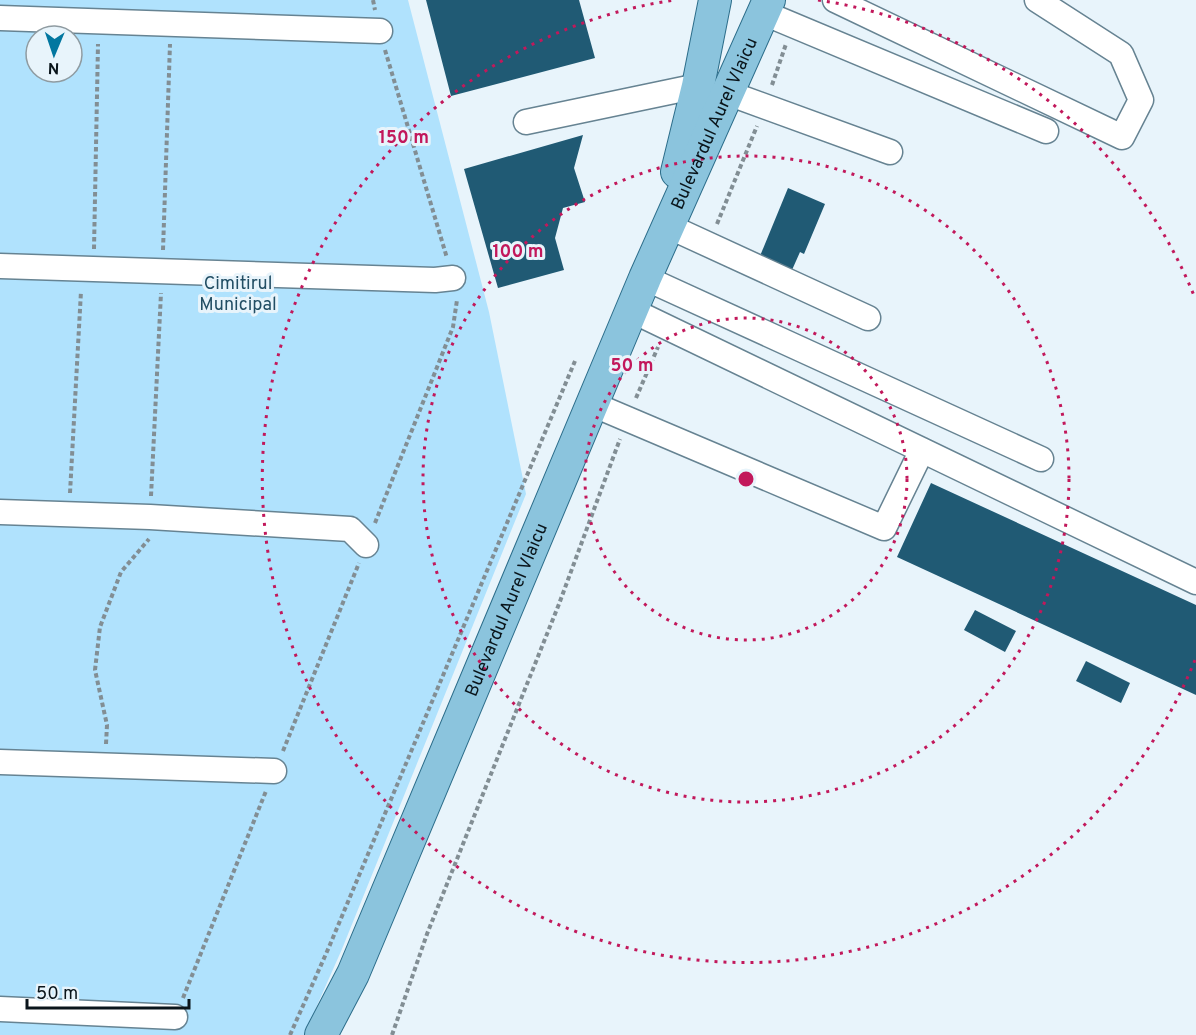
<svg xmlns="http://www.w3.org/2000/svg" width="1196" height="1035" font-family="Overpass,sans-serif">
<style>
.green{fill:#b0e2fd;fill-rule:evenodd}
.building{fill:#205a74}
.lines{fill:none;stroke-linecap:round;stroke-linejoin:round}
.minor-casing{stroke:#668392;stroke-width:27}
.major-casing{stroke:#2c6d8a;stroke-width:34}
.path{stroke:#828e94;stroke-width:4;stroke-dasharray:4.5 3;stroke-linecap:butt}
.minor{stroke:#fff;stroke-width:24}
.major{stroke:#8bc4dd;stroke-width:32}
.ring{fill:none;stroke:#c2185b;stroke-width:3;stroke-dasharray:3 6}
.labels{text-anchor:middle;stroke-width:6;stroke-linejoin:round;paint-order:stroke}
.street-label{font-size:18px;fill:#0a151b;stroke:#e8f4fb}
.park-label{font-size:18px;fill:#224e64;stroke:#e8f4fb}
.centre{fill:#c2185b;stroke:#e8f4fb;stroke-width:3}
.ring-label{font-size:18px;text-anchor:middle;font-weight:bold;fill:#c2185b;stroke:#e8f4fb;stroke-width:6;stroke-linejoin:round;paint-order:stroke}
</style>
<rect width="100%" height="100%" fill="#e8f4fb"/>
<!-- green -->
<path class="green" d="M0,0H408L489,312L526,494L342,949L304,1035H0ZM36,36H72V72H36Z"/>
<!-- building -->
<path class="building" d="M426,0H579L595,58L451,96Z
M583,135L574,168L585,202L563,208L555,238L564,270L498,288L464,169Z
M788,188L825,204L804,254L800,252L792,270L760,256Z
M931,483L1196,605V695L897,557Z
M975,610L1016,631L1005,652L964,630Z
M1086,661L1130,683L1121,703L1076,681Z"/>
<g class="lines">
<!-- minor casing -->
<g class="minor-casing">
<path id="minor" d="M835,0L1122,137L1141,100L1121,54L1037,0
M764,13L1046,131
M0,18L380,31
M728,93L890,152
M526,122L698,86
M668,226L868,318
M0,266L435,280L453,278
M645,278L1041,459
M631,310L1196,582
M592,404L884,528L922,450
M0,512L150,517L350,529L366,545
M0,762L274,771
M0,1009L175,1017"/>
</g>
<!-- major casing -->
<g class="major-casing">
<g id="major">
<path d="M677,172L698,86L715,0"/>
<path id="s1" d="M321,1035L353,974L645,278L769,0"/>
</g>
</g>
<!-- path -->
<path class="path" d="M373,0L375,10
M385,50L447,258
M772,85L786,44
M717,224L757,126
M94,249L98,44
M163,250L170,44
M636,398L658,347
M70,493L81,291
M151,496L161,293
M375,523L453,327L457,300
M106,744L107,725L95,670L100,627L121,572L149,539
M283,751L359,563
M183,998L266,791
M290,1035L329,947L575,361
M392,1035L427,934L559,604L620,439"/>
<!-- minor -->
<use href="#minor" class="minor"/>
<!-- major -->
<use href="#major" class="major"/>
</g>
<!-- distance rings -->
<g class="ring">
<circle cx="746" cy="479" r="161"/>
<circle cx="746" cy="479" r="323"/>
<path d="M1195 660A484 484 0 1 1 674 0M818 0A484 484 0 0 1 1195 298"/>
</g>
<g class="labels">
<!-- street labels -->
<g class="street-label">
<text dy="6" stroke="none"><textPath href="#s1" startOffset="993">Bulevardul Aurel Vlaicu</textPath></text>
<text dy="6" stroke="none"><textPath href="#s1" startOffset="464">Bulevardul Aurel Vlaicu</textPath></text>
</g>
<!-- park labels -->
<g class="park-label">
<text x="238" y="289">Cimitirul<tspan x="238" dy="21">Municipal</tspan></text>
</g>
</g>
<circle cx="746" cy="479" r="9" class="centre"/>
<g class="ring-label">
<text x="404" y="143">150 m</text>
<text x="518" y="257">100 m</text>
<text x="632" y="371">50 m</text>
</g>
<!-- north arrow -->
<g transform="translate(54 54) rotate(182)"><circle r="28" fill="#e8f4fb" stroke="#8f9ba1" stroke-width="1.5"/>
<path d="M0-4.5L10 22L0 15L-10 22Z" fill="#0277a0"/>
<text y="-9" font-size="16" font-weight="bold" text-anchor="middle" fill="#0a151b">N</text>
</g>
<!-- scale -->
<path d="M27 999v9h162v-9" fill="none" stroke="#0a151b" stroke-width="3"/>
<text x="36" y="999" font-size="18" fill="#0a151b" stroke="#e8f4fb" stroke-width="4.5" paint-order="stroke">50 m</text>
</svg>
